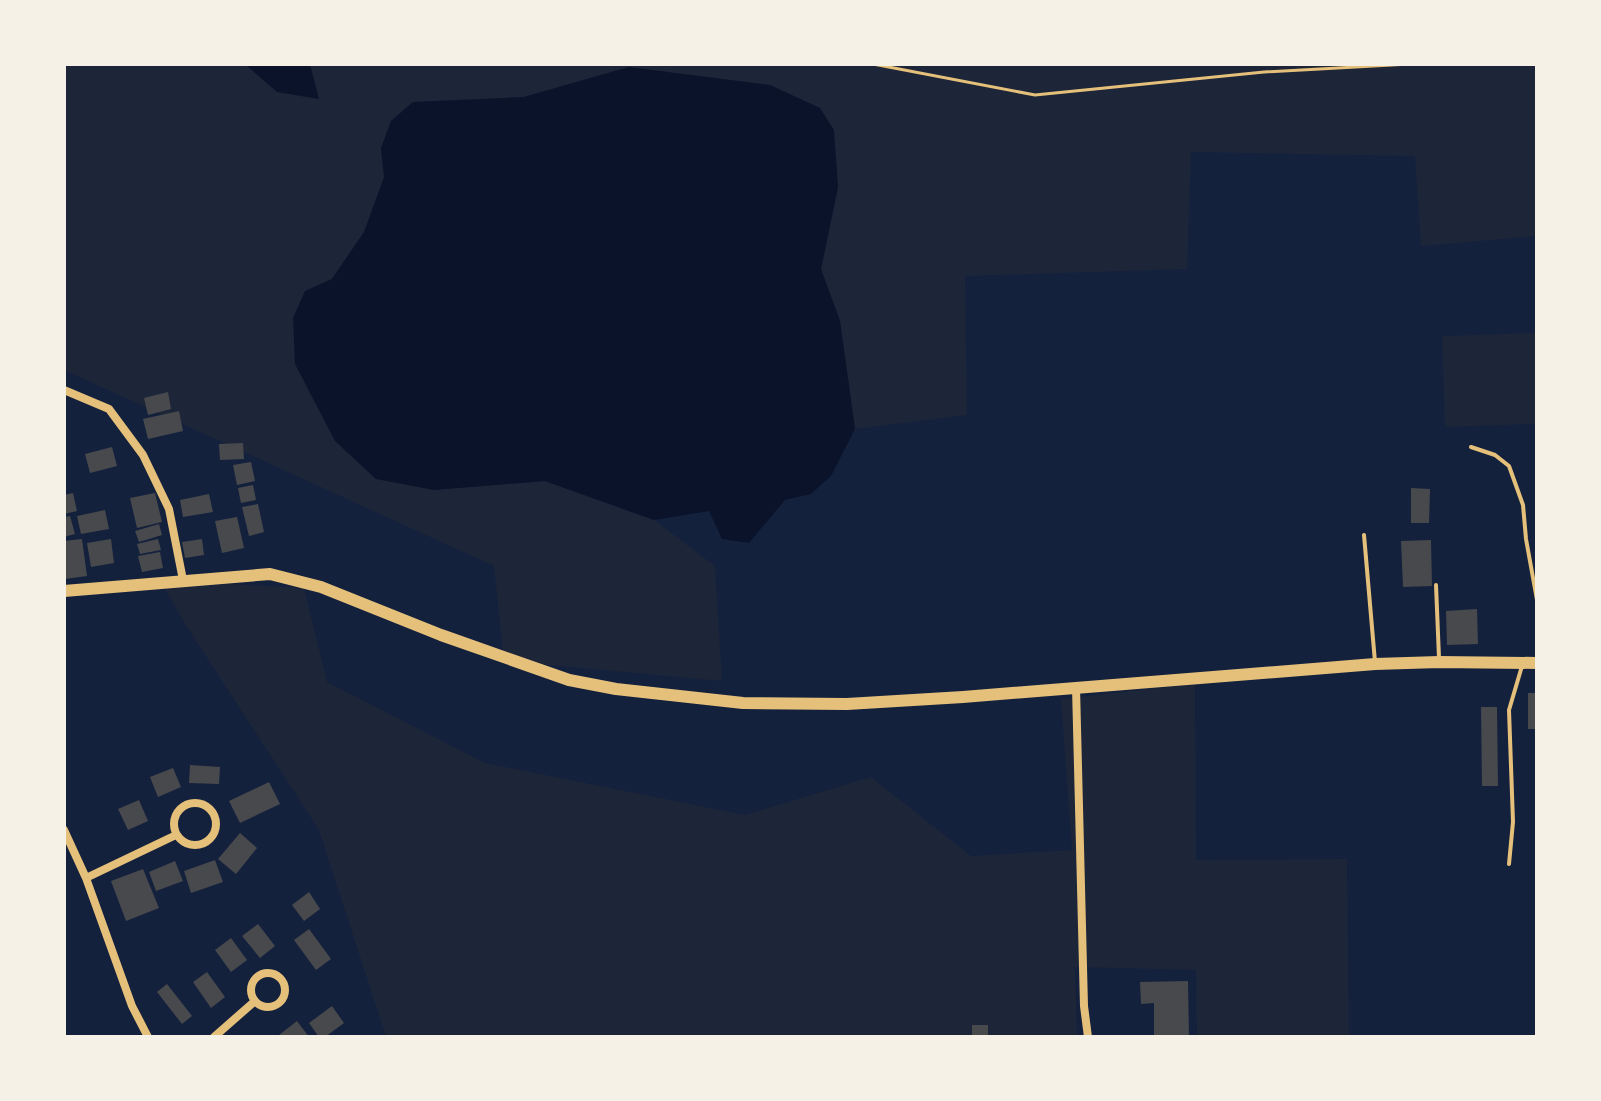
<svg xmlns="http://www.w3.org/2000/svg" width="1601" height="1101" font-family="'Space Grotesk',sans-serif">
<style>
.green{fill:#1d2539}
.water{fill:#0b132b}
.building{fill:#48494c}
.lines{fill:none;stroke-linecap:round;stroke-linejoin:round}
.path{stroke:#e5c07b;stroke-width:3}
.service{stroke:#e5c07b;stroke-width:4}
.minor{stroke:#e5c07b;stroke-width:8}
.secondary{stroke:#e5c07b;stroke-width:12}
</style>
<rect width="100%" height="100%" fill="#14213d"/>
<!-- green -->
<path class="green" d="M64,64H1537V236L1421,246L1415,156L1191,152L1187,269L965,276L967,415L855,429L840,321L821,269L838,187L629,67L524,97L413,102L391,121L381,151L385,177L364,232L332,279L305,291L434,490L545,481L654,520L715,566L722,681L504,661L494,566L64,370Z
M1537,333V424L1445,427L1442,336Z
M230,584L304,588L327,682L485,763L745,815L871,777L971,856L1072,850L1061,699L1195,684L1196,860L1347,859L1349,1037H1197L1196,970L1075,967L1077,1037H386L319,830L185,624L165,589Z"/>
<!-- water -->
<path class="water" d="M245,64H308L311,68L319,99L277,92Z
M629,67L770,85L820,108L834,130L838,187L821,269L840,321L855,429L831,476L811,494L785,500L749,543L722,539L709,511L654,520L545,481L434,490L376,479L335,441L295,364L293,318L305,291L332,279L364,232L384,177L381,148L391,121L413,102L524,97Z"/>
<!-- building -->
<path class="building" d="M168,392L171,409L148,415L144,398Z
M179,411L183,431L148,439L143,419Z
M243,443L244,459L220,460L219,444Z
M112,447L117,466L90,473L85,454Z
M251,462L255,481L237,485L233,465Z
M253,485L256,500L241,503L238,488Z
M1411,488L1430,489L1429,523H1411Z
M73,493L77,511L64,514V495Z
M155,493L162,522L137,528L130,498Z
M209,494L213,512L183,517L180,500Z
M258,504L264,532L249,536L242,507Z
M105,510L109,529L81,534L77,516Z
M70,516L75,534L64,537V517Z
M237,517L244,548L222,553L215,521Z
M159,524L162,535L139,542L135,531Z
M82,539L87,576L65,579L64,541Z
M111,539L114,563L91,567L87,543Z
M158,539L161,550L140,554L137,544Z
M202,539L204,555L185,558L182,542Z
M1431,540L1432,586L1403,587L1401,541Z
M160,552L163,568L142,572L138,556Z
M1477,609L1478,644L1447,645L1446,611Z
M1528,693H1537V729H1528Z
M1481,707H1497L1498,786H1482Z
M190,765L220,767L219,784L189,783Z
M173,768L181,787L158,797L150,777Z
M269,782L280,804L240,823L229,801Z
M139,800L148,821L128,830L118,809Z
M240,833L257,848L236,874L218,859Z
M215,860L223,882L191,893L184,871Z
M175,861L183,881L156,891L149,872Z
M143,869L159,908L126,921L111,881Z
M309,892L320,909L304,921L292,905Z
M258,924L275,946L260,958L242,936Z
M309,929L331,959L316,970L294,940Z
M231,938L247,960L231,972L215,950Z
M207,972L225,997L211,1008L193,982Z
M1188,981L1189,1037H1154V1003L1141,1004L1140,982Z
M167,984L192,1016L182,1024L157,992Z
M332,1006L344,1023L325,1037H319L309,1023Z
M297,1021L309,1037H281L279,1035Z
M972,1025H988V1037H972Z"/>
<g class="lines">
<!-- path -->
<path class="path" d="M873,64L1035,95L1264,72L1410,64"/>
<!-- service -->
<path class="service" d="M1471,447L1495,455L1509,466L1523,505L1526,539L1537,600
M1364,535L1375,662
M1436,585L1439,658
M1509,864L1513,822L1509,710L1522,666"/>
<!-- minor -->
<path class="minor" d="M64,390L109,409L143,455L169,509L183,580
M1076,687L1084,1006L1088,1037
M174 824a21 21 0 1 1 42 0a21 21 0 1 1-42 0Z
M64,830L86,878L132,1006L148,1037
M86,878L176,835
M251 990a17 17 0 1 1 34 0a17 17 0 1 1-34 0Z
M214,1037L255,1001"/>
<!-- secondary -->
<path class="secondary" d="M64,591L270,574L321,587L441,635L569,680L616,689L743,703L847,704L963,697L1375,664L1439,662L1537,663"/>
</g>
<!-- border -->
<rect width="1601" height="1101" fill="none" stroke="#f6f1e7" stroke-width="132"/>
</svg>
